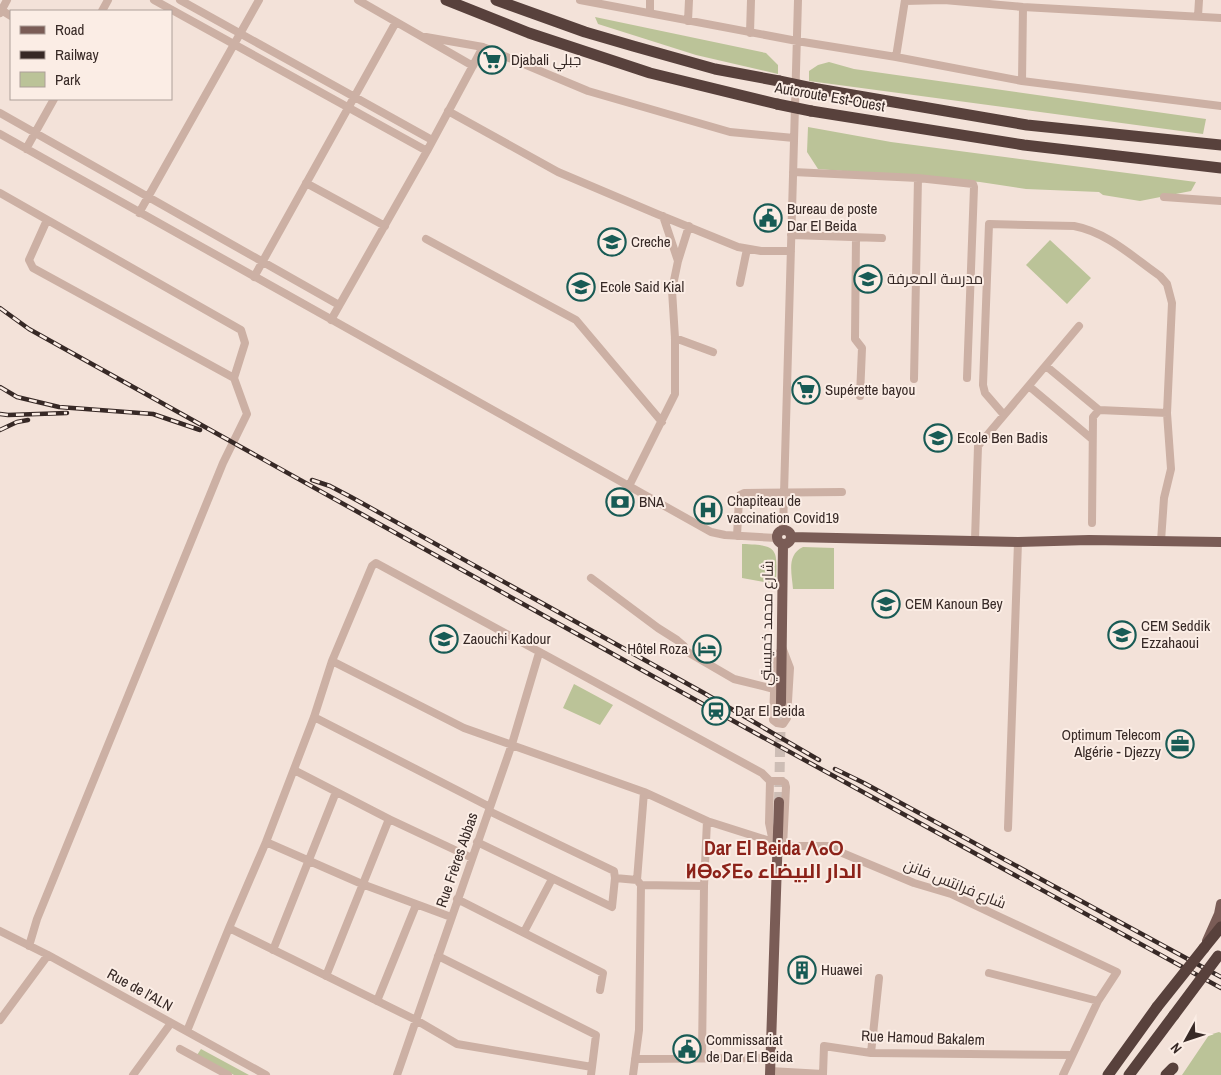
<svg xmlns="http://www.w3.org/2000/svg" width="1221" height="1075" font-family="'Archivo Narrow',Cairo,'Noto Sans Tifinagh',sans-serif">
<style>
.green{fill:#bbc398}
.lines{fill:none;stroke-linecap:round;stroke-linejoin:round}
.major-tunnel{stroke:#cdbdb5;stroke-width:10;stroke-dasharray:10 5;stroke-linecap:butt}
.minor{stroke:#ccb0a4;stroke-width:8}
.major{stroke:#7a5c56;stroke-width:10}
.highway{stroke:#58413c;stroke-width:11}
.rail-casing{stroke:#372926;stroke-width:4.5}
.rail{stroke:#fbede5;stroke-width:2.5;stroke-dasharray:8;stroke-linecap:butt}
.highway-bridge{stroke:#58413c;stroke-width:11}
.labels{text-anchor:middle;stroke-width:4;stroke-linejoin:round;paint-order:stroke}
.poi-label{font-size:15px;fill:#372926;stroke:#fbede5;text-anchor:start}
.street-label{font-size:15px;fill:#372926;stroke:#fbede5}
.district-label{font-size:20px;font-weight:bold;fill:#8c2219;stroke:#fbede5}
</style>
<rect width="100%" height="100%" fill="#f3e2d9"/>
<!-- green -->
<path class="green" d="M595,17L766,53L778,65V74L696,55L598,24Z
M829,62L854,69L1206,119L1203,134L809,81V71L818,65Z
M808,127L891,142L1196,182L1191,191L1140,201L1103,195L1099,192L1026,189L980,182L818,169L807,152Z
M1050,240L1091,278L1067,304L1026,265Z
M742,544C780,545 777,549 776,584L742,578Z
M803,547L834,548V589H793C792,574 786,555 803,547Z
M574,684L613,705L600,725L563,708Z
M1219,1032L1221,1033V1075H1182L1209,1035Z
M201,1049L249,1075H234L197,1055Z"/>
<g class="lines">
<!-- major-tunnel -->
<path class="major-tunnel" d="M779,802L781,703"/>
<!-- minor -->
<path class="minor" d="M154,0L427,151
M180,0L432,140
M358,0L473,66
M580,0L797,41L896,57L1022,81L1221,106
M905,1L944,0L1023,7L1221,18
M1,10L11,16
M102,11L108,0
M0,13L7,0
M650,13V0
M1198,16L1199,0
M688,21L689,0
M750,33L751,0
M426,37L483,47
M896,57L905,0
M1022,81L1023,7
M448,111L558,172L657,214L738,247L761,251H791
M0,113L339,305
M0,134L711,532L725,535L777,538
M26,149L54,99
M793,172L918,178L973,184L974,187L967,378
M306,183L385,226
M0,193L241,330L245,343L234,378L247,414L223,463L37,919L29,946
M1164,197L1221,201
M139,213L259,0
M663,216L678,261
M47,220L29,260L33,268L234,378
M791,235L882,238
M856,237L855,339L862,348L860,396
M426,239L576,320L662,422
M254,277L396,22
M740,283L747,249
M331,320L427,151L483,47L588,91L730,132L794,138
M675,338L713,352
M1046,366L1099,410
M914,379L918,178
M1030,387L1092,439
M1004,415L985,393L983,385L989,224L1074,226C1107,232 1134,258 1160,276L1167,284L1172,303L1167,413L1099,410L1093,417L1092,523
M629,486L675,394V338L672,290L678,261L689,226
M783,529L798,0
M737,536L739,499L740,495L744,493L842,492
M975,540L978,446L1079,326
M1161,541L1164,498L1171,469L1167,413
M591,578L658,628L677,640L684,646L685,650L691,654L734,679L774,689
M782,647L790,668L787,718L783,724L777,723L773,720L775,665Z
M332,661L464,728L644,792L637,880L641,885L639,1030L633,1075
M314,717L490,807
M294,770L389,819L472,858
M770,781H782L785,783L786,787L783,846
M644,792L707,821L773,842
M1008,828L1018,542
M266,842L362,884L451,917
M477,842L612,907L615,878L614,871L489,811
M777,846H832L840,852L914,883L951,894L1117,972L1098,1001L1063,1075
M615,878L637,880
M641,885L704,886
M457,899L603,973L600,990
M229,928L416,1020L457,1044L592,1067L591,1075
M0,931L48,955L266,1075
M524,932L552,879
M273,950L336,792
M438,956L596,1035L592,1067
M989,973L1098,1001
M326,976L389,819
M377,1001L416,905
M0,1020L48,955
M187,1031L229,928L266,842L314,717L332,661L372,566L376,563L762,773L770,781L769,823L774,847
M180,1049L228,1075
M871,1053L879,978
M702,1057L704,886L707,821
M635,1059L770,1058
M770,1071L823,1074L824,1046L871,1053L1072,1055
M133,1075L171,1023
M397,1075L512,744L539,653"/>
<!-- major -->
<path class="major" d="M777 537a7 7 0 1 1 14 0a7 7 0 1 1-14 0Z
M791,537L1018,542L1089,540L1221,542
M781,703L783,544
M1207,941L1219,914L1221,904
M770,1075L779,802"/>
<!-- highway -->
<path class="highway" d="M446,0L529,33L650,73L777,104
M496,0L585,32L633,46L715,69L779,81
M812,88L1027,125L1221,145
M811,111L1024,145L1221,168
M1204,948L1221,927
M1108,1075L1157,1007
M1129,1075L1174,1015
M1166,1075L1173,1068"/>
<!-- rail casing -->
<g class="rail-casing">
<path id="rail" d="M0,308L29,329L746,728L1221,988
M0,387L17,397L59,407L153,414L200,430
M0,414L8,415L67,413
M0,430L17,422L28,420
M312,480L330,486L351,497L704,693L819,760
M835,769L864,783L1221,977"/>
</g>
<!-- rail -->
<use href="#rail" class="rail"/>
<!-- highway-bridge -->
<path class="highway-bridge" d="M779,81L812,88
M777,104L811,111
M1157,1007L1204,948
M1174,1015L1218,956"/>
</g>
<!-- icons -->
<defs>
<g id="supermarket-ring" transform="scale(1.4375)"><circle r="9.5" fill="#fbede5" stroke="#185b55" stroke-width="1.5"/><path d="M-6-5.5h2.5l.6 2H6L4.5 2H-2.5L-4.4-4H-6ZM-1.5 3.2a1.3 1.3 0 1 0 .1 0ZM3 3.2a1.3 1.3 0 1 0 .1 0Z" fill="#185b55"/></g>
<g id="civic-ring" transform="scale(1.4375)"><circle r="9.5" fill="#fbede5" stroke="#185b55" stroke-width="1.5"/><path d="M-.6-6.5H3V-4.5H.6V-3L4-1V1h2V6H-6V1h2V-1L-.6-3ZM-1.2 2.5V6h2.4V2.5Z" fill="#185b55"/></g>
<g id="school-ring" transform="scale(1.4375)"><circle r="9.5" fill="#fbede5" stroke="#185b55" stroke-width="1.5"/><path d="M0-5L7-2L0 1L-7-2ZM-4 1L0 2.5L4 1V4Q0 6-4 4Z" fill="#185b55"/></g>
<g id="bank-ring" transform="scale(1.4375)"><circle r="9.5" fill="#fbede5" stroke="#185b55" stroke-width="1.5"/><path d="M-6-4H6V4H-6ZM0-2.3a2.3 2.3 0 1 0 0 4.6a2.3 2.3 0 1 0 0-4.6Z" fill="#185b55"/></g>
<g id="hospital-ring" transform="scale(1.4375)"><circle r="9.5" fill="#fbede5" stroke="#185b55" stroke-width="1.5"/><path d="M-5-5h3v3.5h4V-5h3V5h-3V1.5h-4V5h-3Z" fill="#185b55"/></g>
<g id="hotel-ring" transform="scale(1.4375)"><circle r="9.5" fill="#fbede5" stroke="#185b55" stroke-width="1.5"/><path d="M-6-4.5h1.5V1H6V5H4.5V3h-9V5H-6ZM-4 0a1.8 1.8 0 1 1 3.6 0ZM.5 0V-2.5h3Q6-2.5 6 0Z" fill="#185b55"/></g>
<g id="station-ring" transform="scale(1.4375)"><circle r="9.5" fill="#fbede5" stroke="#185b55" stroke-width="1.5"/><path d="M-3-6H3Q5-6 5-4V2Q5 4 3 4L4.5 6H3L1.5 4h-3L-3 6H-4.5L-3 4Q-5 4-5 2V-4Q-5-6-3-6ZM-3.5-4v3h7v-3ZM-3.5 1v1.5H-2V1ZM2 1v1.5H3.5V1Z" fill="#185b55"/></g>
<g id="office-ring" transform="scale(1.4375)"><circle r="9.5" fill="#fbede5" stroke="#185b55" stroke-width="1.5"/><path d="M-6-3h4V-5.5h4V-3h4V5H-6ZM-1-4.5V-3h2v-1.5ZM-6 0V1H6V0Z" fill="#185b55"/></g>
<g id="building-ring" transform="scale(1.4375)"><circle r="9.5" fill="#fbede5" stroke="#185b55" stroke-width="1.5"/><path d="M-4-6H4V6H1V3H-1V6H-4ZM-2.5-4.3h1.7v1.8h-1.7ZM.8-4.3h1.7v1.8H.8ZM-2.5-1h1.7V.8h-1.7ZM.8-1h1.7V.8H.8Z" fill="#185b55"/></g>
</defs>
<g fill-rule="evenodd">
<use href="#supermarket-ring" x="492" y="60"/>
<use href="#civic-ring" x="768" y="218"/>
<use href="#school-ring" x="612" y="242"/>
<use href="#school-ring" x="868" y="279"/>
<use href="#school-ring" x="581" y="287"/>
<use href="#supermarket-ring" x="806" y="390"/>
<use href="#school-ring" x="938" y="438"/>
<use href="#bank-ring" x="620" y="502"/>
<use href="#hospital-ring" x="708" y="510"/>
<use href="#school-ring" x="886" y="604"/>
<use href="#school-ring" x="1122" y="635"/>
<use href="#school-ring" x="444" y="639"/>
<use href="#hotel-ring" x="707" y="649"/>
<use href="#station-ring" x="716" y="711"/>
<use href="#office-ring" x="1180" y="744"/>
<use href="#building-ring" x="802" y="970"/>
<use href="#civic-ring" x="687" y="1049"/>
</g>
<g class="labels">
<!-- poi labels -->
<g class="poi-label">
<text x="511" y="65">Djabali جبلي</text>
<text x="787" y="214">Bureau de poste<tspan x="787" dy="17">Dar El Beida</tspan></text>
<text x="631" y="247">Creche</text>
<text x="887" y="284">مدرسة المعرفة</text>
<text x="600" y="292">Ecole Said Kial</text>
<text x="825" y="395">Supérette bayou</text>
<text x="957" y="443">Ecole Ben Badis</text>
<text x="727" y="506">Chapiteau de<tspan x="727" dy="17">vaccination Covid19</tspan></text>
<text x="639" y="507">BNA</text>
<text x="905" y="609">CEM Kanoun Bey</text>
<text x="1141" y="631">CEM Seddik<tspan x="1141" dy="17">Ezzahaoui</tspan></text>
<text x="463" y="644">Zaouchi Kadour</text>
<text x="688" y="654" text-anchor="end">Hôtel Roza</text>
<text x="735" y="716">Dar El Beida</text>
<text x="1161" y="740" text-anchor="end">Optimum Telecom<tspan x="1161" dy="17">Algérie - Djezzy</tspan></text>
<text x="821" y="975">Huawei</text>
<text x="706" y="1045">Commissariat<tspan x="706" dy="17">de Dar El Beida</tspan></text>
</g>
<!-- street labels -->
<g class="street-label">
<text transform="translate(830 97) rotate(10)" y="5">Autoroute Est-Ouest</text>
<text transform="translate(767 623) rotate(-89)" y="5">شارع محمد خميستي</text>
<text transform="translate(457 860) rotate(-71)" y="5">Rue Frères Abbas</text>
<text transform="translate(955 884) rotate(22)" y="5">شارع فرانتس فانن</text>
<text transform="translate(140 990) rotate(29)" y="5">Rue de l'ALN</text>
<text transform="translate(923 1038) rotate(2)" y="5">Rue Hamoud Bakalem</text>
</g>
<!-- district labels -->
<g class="district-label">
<text x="774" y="855">Dar El Beida ⴷⴰⵔ<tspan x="774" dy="23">ⵍⴱⴰⵢⴹⴰ الدار البيضاء</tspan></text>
</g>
</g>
<!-- legend -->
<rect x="10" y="10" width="162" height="90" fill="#fbede5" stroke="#ad9f99"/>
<rect x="20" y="26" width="25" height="8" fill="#7a5c56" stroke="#ad9f99"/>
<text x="55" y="35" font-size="15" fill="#372926">Road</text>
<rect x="20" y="51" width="25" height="8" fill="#372926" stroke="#ad9f99"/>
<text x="55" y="60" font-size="15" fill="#372926">Railway</text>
<rect x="20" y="72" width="25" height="15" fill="#bbc398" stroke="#ad9f99"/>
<text x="55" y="85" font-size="15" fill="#372926">Park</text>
<!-- north arrow -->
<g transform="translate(1186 1040) rotate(230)" stroke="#fbede5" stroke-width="4" paint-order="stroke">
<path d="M0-4L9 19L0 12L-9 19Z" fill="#372926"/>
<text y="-8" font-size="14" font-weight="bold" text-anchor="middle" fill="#372926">N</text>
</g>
</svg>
